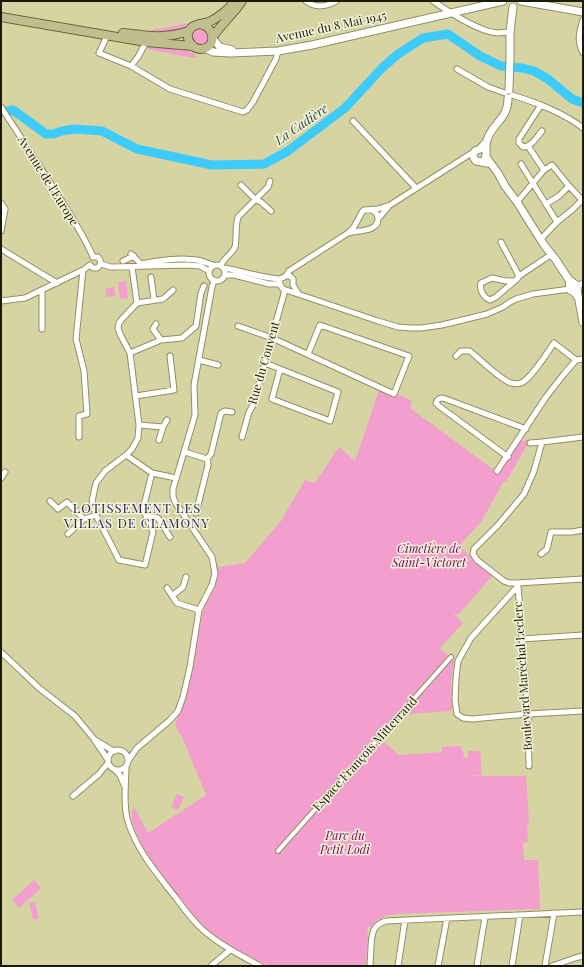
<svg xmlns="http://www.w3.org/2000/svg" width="584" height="967" font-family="'Playfair Display',serif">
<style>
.green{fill:#f29fcd}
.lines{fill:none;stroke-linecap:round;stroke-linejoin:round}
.river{stroke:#3dcbfb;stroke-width:9}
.pedestrian-casing{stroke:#929061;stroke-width:6}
.minor-casing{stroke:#929061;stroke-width:7}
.secondary-casing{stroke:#929061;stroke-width:9}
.primary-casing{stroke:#6b6830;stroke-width:10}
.pedestrian{stroke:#fff;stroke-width:4}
.minor{stroke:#fff;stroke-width:5}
.secondary{stroke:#fff;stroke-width:7}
.primary{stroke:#c0be90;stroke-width:8}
.labels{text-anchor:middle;stroke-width:3;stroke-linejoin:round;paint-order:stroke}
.street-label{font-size:12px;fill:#1b1a07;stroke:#f4f4db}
.park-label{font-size:12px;font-style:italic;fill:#770354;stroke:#f4f4db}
.water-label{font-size:13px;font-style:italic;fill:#2a4752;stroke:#f4f4db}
.neighbourhood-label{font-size:13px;letter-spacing:1px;fill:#2a215b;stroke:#f4f4db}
</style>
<rect width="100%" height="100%" fill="#d6d4a2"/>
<!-- green -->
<path class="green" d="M188,23L183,29L180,30L152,33L151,32V30L158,28L159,29Z
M191 37a9 9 0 1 1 18 0a9 9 0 1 1-18 0Z
M149,46L186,49L190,52L197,56L195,58L151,50L148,48Z
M126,281L128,298L120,299L118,282Z
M114,287L115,296L107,297L105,289Z
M379,390L396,396L397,394L412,401L410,408L498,473L519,441L530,440L506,482L504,481L481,522L459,546L492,576L459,614H454L463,623L440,648L454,661L451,682L452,711L407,714L383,741L399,755L442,752V747L461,746L462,751H463L464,758L468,757V751H480L482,775L472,776H526L529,823H527L528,842L523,843L524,860H538L540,909L424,913L398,914L384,916V917L376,921L372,927H367L368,932L366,966H269L234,949L216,937L198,922L181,901L149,859L138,841L140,840C135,830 128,817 134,807L148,833L206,795L181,734L180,735L175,725L186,695L202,615L207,601L213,591L218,578L217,562L219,567L245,563L281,521L305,480L315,483L339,447L355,461Z
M177,794L184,797L178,810L171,807Z
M34,880L41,888L19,908L12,900Z
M35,902L39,918L33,920L29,903Z"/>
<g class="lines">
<!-- river -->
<path class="river" d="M1,112L13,110L46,134H53L62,131L74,129L102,131L137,149L212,165L264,164L288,151L345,108L382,68L398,54L423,38L448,34L480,56L501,66L522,68L534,71L548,79L572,99L583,103"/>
<!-- pedestrian casing -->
<g class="pedestrian-casing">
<path id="pedestrian" d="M278,851L451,657"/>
</g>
<!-- minor casing -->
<g class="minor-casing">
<path id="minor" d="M306,1C315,8 326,7 336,1
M433,1C449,12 477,31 497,33C501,33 505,32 510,32
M583,20C579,33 577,41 583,53
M107,36L99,53L131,66L170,89L243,112L247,110L253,102L276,59L278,51
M131,66L138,57L146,42
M457,69L488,87L505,93
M512,95C537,103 562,112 583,128
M541,105L519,139V143L523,147C531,147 536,138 542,131
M1,107C20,136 39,165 58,195C70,215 84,235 93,257
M353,121L416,188
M528,146L544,170
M475,151L390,205L378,209L364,210L362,212L354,227L348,233L289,271L286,276L280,279C279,283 280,286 283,289L378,321L398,327L410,328H421L442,325L487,314L503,307L510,302L516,299L533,294L570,289
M521,164L557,222L540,240
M241,185L256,200L261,202L271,211
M517,202L544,170L552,165L569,186
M1,203L5,209L1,231
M546,204L559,196L569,186L582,200
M378,219L389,206
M557,222L573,209L583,199
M349,233C358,230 378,232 378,219C378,214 375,211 371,210
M501,242L519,276
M1,249L57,283
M131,254L141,264
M93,257H98L100,260L101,264
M123,261L134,256
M101,264L111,267L188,265L200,266L209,271
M141,264C158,260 184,257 201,261C205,262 209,264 213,265
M209 273a8 8 0 1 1 16 0a8 8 0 1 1-16 0Z
M90,265L93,268H97L101,264
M221,265C224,258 232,254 235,247C237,238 235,227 238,217L268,187L270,181
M132,267L137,303L122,319L119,323L118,328L120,334L130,353L139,425L138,438L132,449L126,455L105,471L96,483L92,501L96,515L119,560L145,565L153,532L143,509L152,473
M224,268C243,271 261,278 280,279
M225,275H234L269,284H280
M286,276H290L293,279V285L298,293
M151,277L154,300
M514,281H506L492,278L481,283C479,290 484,298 490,300L496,297L517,279L519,276L552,254
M578,286L583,283
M1,301L25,298L83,270L90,265
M137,303L163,299L173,290
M156,324L153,329L161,340
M238,326L272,338L394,394L409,356L320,325L308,354
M42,329V290
M130,353L161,340L182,338L196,326L201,293L204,286
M456,356L461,351H470C479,359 501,380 511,383C515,384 520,384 523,382C533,376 547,353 554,343L576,360L583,359
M199,360L218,365
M265,363L338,392L330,421L272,399L280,369
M136,396L174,390L170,356
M139,425L163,427L159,440
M163,427L167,420
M79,437V416L87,414L84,371L76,339L83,270
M242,437L249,412L253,405L285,290
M530,443L542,442
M185,452L207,459
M126,455L152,473L176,478
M508,457L439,406L436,403C437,399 439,398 443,398L526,429
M497,471L546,397L564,374L576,360
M1,478L5,472
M50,501L58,509L67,502L84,519
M196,513L208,465L207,459L211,454L221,413L225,411L232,412
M146,516L158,518L170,537
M68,534L84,519L96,515
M541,554L547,549L551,532H572L583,530
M583,579L517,583L518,586L471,638L458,661L456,678L455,700L457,714L463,718L472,719L528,714L583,711
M517,583H509L504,581L477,560L473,554L474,549L498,525L524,494L534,471L542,442L583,437
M518,586L528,714L529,766
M167,588L177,603L199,610
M172,596L183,587L186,577
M521,639L583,635
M1,652L39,688L75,716L94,739L108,760
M95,740L110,749L115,751
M108 760a10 10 0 1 1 20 0a10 10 0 1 1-20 0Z
M128,761L137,748L169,721L178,711L183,697L190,667L199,610L212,585L215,574L212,557L175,502L173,496V489L195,415L194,385L212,287L214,280
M126,766C126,783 123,802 127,818C134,847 158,875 176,898C184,909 193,921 203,930C220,945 240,955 260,966
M115,770L120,775L124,785
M73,796L99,774L108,763
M211,966L230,950
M370,966C370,959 371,953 371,946C372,934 372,925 386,921L583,912
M398,966L405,920
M438,966L447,918
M477,966L485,917
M512,966L520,915
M545,966L554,913
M552,966L575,958L583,956"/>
</g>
<!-- secondary casing -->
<g class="secondary-casing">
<path id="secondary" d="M521,1L583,12
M212,38L220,47L232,50
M205,48L213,52L230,53L278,51L312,45L503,1
M509,90L510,57V32L513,7
M486,142L480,149L475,151C472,154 473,158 476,161L487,163
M486,157L498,173L505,186L517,202L544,245L556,260L569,280L578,286L577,290L583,322
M483,162C489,156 484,148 487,140C492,123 508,120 508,98
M569,280C570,283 569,287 570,290L574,292L578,297"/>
</g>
<!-- primary casing -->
<g class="primary-casing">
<path id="primary" d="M1,17L146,42L193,46
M199,24C212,25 218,42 206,48C194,53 182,38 191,28C196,23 203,24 209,22C218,18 229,9 235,1
M123,33C147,36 165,39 189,31
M213,37C221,24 234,14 242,1"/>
</g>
<!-- pedestrian -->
<use href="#pedestrian" class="pedestrian"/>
<!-- minor -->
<use href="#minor" class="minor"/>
<!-- secondary -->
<use href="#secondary" class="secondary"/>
<!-- primary -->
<use href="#primary" class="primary"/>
</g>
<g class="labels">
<!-- street labels -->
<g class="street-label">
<text transform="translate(331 27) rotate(-12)" y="4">Avenue du 8 Mai 1945</text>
<text transform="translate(48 181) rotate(58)" y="4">Avenue de l'Europe</text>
<text transform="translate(264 363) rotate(-74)" y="4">Rue du Couvent</text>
<text transform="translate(523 676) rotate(-94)" y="4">Boulevard Maréchal Leclerc</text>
<text transform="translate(365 754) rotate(-48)" y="4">Espace François Mitterrand</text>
</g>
<!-- park labels -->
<g class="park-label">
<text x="429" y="553">Cimetière de<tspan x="429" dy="14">Saint-Victoret</tspan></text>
<text x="345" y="840">Parc du<tspan x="345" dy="14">Petit Lodi</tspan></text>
</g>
<!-- water labels -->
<g class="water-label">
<text transform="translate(301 124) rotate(-35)" y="5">La Cadière</text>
</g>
<!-- neighbourhood labels -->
<g class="neighbourhood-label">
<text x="137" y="513">LOTISSEMENT LES<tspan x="137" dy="15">VILLAS DE CLAMONY</tspan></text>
</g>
</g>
<!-- border -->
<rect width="584" height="967" fill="none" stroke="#1b1a07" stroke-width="4"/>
</svg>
